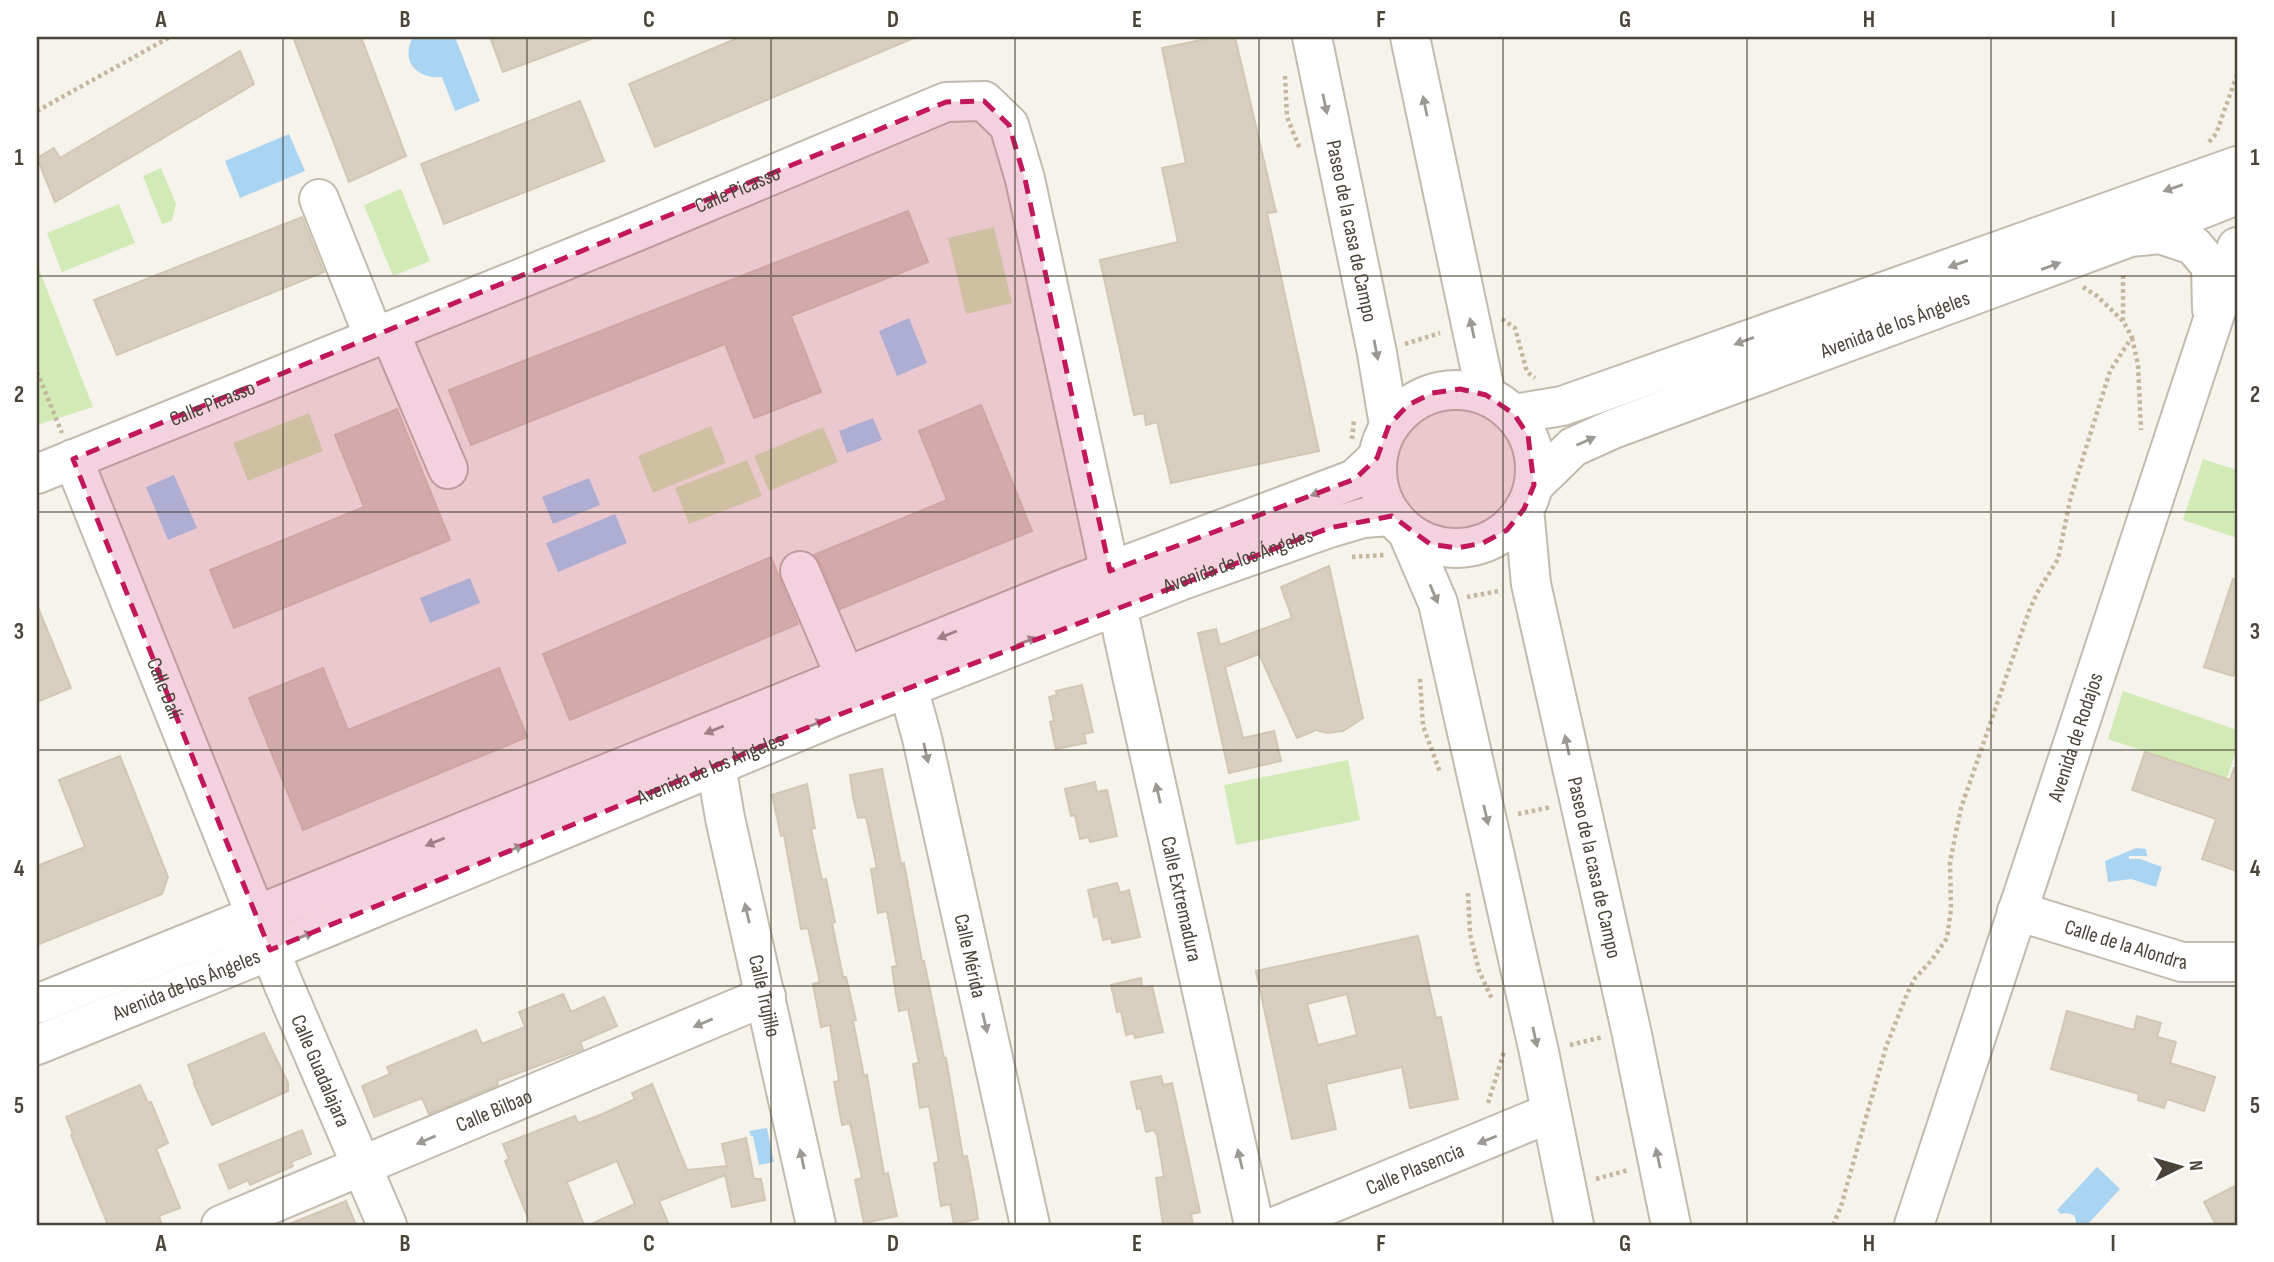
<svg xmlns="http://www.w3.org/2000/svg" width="2274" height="1262" font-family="'Sofia Sans Condensed',sans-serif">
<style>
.green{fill:#d2eab5}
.water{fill:#a9d4f2}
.building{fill:#d8cfc1;stroke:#d3c7b4;stroke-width:2;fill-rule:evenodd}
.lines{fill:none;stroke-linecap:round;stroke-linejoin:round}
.minor-casing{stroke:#c2bbae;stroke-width:42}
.path{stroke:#c4b79f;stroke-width:4.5;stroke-dasharray:3.5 3.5;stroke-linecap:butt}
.minor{stroke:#fff;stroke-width:38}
.oneway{fill:#9c9892}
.marked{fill:#c2185b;fill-opacity:0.2;stroke:#c2185b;stroke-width:5;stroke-dasharray:14 9;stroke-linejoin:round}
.grid{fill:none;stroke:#4b4439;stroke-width:2;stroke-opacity:0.55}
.labels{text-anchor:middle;stroke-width:5;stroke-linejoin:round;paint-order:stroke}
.street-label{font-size:21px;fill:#4b4439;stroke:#fff}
.neatline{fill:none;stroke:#4b4439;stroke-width:2.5}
.grid-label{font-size:23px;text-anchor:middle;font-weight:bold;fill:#4b4439}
</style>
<rect width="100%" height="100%" fill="#f6f3ec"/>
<!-- green -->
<path class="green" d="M161,168L176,204L172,221L162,224L143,176Z
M401,189L430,261L393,276L364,205Z
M119,204L135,243L62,272L47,233Z
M994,227L1012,303L966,314L948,238Z
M37,264L93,407L37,425Z
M309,413L323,451L248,481L233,443Z
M711,426L726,463L653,493L638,456Z
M823,427L838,462L769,491L754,456Z
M2203,459L2237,470V538L2183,520Z
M747,460L762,496L689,524L675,488Z
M2123,691L2237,730V747L2227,779L2108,739Z
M1348,760L1360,820L1236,845L1224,785Z"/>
<!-- water -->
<path class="water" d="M413,37H455L480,101L455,111L442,77C417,79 400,62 413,37Z
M289,134L305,171L240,198L225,161Z
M909,318L927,363L897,376L879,331Z
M873,418L882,440L847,453L839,431Z
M174,475L197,528L168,540L146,487Z
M589,478L600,505L553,524L542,497Z
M615,514L627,543L558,572L546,543Z
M470,578L480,603L430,623L420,598Z
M2136,848L2146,849L2147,856H2129V859H2140L2162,867L2156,887L2131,879L2108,882L2105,861Z
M767,1128L774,1162L759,1165L753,1136H751L749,1131Z
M2097,1167L2120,1189L2087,1225H2077L2074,1215L2066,1213L2061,1214L2057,1210Z"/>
<!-- building -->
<path class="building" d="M293,37H361L406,156L349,182Z
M490,37H591V39L503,72Z
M740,37H916L655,147L629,84Z
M1216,37H1235L1276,212L1267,213L1319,451L1171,483L1157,422L1146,425L1144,413L1134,415L1100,260L1178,242L1162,168L1186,163L1162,48Z
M240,51L254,84L55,202L37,158L54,148L60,158Z
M580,101L604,161L444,224L421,164Z
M908,211L928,262L791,316L821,392L754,418L725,344L471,445L449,390Z
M302,217L324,272L117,355L94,300Z
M981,405L1032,531L840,609L820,562L814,555L947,500L919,431Z
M397,409L450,540L234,628L210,570L364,507L335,435Z
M771,557L798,624L570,720L543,654Z
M1329,566L1363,718L1343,731L1327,733L1316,730L1297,738L1259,654L1225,667L1243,738L1274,731L1281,761L1229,773L1198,633L1216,629L1220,645L1292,618L1281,587Z
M2233,579L2237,580V664L2233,676L2204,667Z
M37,605L71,688L37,702Z
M323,668L348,730L499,668L527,737L303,830L249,698Z
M1082,685L1093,732L1084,734L1086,743L1056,749L1050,722L1054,721L1049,697L1057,695L1056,691Z
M2145,752L2230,780L2234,768H2237V871L2202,859L2216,819L2132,790Z
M120,756L168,877L162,894L37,945V866L85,847L59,780Z
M882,769L901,864L904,863L922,961H924L944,1058H946L963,1157L967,1156L975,1199L978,1219L954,1224L950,1204L941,1206L934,1163L939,1162L929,1106L920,1108L913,1064L919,1063L908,1009L899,1011L895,989L892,967L897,966L887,911L878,913L871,869L877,868L866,817L858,818L853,797L850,775Z
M1095,782L1097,792L1107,790L1117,836L1090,842L1089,837L1080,839L1075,815L1071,816L1065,789Z
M807,784L815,828L811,829L822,880L826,879L835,922L832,923L843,977H846L856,1020L853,1021L864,1076L867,1075L884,1174L888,1173L897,1216L864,1223L855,1180L862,1178L850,1123L842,1125L834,1082L839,1081L830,1025L821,1027L813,984L820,982L808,928L801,929L784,835L781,836L772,795Z
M1117,883L1120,893L1129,890L1140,937L1112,943L1111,938L1103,940L1098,916L1094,917L1088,890Z
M1418,936L1436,1018L1441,1017L1458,1099L1410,1108L1402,1067L1326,1084L1336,1129L1292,1139L1256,971ZM1347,994L1357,1035L1318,1045L1307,1004Z
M1141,978L1142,988L1152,986L1163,1032L1135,1038L1134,1033L1126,1035L1121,1011L1117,1012L1111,985Z
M563,994L571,1012L604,997L617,1026L580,1042L583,1049L497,1081L498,1085L429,1114L422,1098L374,1117L362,1086L390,1074L387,1067L476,1030L482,1044L525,1027L519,1012Z
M2067,1011L2134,1030L2137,1016L2161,1023L2157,1037L2176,1042L2170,1063L2215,1077L2204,1111L2167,1099L2164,1108L2138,1100L2139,1094L2051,1069Z
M264,1033L288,1083V1091L212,1125L194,1084H195L188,1065Z
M1161,1076L1163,1085L1172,1083L1200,1212L1191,1214L1193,1225H1163L1156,1178L1164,1177L1157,1135L1154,1130L1146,1132L1141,1108L1137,1109L1131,1082Z
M652,1084L687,1170L727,1166L722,1144L746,1138L754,1179H761L765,1200L732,1207L725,1175L659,1201L669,1225H589L635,1204L617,1161L567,1182L584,1225H531L505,1161L509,1159L503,1144L575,1116L578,1123L598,1116L635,1099L632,1093Z
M140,1085L148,1103L151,1102L168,1143L156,1149L180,1208L159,1216L162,1225H108L71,1135L73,1134L66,1117Z
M302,1130L311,1154L291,1162L293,1166L250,1185L248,1180L229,1189L219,1165Z
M2237,1185V1225H2216L2204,1202Z
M346,1201L356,1225H287Z"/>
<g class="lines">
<!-- minor casing -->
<g class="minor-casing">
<g id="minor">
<path id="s1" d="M1312,37L1377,353L1389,425"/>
<path d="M1410,37L1486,395"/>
<path d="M319,199L374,337"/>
<path d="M2138,234L2237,195"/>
<path d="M389,331L448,469"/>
<circle cx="1456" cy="469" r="79"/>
<path d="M1514,414L1562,406L1599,393L2237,166"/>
<path id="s2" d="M73,459L283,983L387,1225"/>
<path id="s3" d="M37,474L638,231L946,102L984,101L1009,125L1025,179L1133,680L1254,1225"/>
<path id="s4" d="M1534,485L1573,447L1613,429L2130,237L2160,234L2193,245L2211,266L2212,309"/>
<path id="s5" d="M1524,509L1531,584L1631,1030L1671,1225"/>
<path d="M1407,531L1438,603L1539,1052L1574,1225"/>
<path d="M800,571L845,676"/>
<path id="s6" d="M908,687L922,738L1030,1225"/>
<path id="s7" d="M716,765L725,818L816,1225"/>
<path id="s8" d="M2017,911L2182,962H2237"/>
<path d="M37,1004L1063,589L1355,479L1377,458"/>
<path id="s9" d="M37,1045L328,927L833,717L1185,579L1329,528L1363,518L1392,516"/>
<path id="s10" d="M221,1225L766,996"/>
<path id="s11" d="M1279,1225L1550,1113"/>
<path id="s12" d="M1914,1225L2237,247"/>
</g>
</g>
<!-- path -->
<path class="path" d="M1285,76L1287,117L1300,149
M37,111L170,37
M2209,142L2216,134L2237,75
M2083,287L2097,296L2123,321
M1502,319L1515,328L1527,372L1535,378
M2132,338L2138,364L2141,430
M1405,344L1440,333
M37,372L62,433
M1352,439L1354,420
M1352,557L1385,555
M1467,597L1499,591
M1420,679L1423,726L1440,772
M1518,814L1551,807
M1468,893L1470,934L1479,971L1492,999
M1570,1045L1603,1037
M1488,1103L1504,1052
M1596,1179L1628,1170
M1833,1225L1841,1206L1886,1047L1907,994L1915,978L1931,961L1947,938L1951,909L1950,862L1961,808L2029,611L2037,593L2058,559L2071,496L2110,371L2132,337L2123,321V274"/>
<!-- minor -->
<use href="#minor" class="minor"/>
</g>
<!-- one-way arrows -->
<defs><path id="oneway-solid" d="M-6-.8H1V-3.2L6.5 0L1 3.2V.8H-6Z" transform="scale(1.75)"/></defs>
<g class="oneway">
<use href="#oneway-solid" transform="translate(1325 104) rotate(78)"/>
<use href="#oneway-solid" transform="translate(1425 106) rotate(-102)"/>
<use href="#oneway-solid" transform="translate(2173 188) rotate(161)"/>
<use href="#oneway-solid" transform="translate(1958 264) rotate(160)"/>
<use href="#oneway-solid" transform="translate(2051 266) rotate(-20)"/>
<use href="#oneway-solid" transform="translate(1472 328) rotate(-102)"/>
<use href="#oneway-solid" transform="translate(1744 341) rotate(160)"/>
<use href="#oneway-solid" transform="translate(1376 350) rotate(79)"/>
<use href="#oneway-solid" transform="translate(1586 441) rotate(-24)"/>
<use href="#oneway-solid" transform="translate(1320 492) rotate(159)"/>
<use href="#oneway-solid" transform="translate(1434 594) rotate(67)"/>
<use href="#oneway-solid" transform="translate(947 635) rotate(158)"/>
<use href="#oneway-solid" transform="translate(1027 641) rotate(-21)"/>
<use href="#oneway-solid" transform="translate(815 724) rotate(-22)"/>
<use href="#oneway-solid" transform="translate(714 730) rotate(158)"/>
<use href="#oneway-solid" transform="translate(1567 745) rotate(-102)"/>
<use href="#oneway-solid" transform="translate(926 753) rotate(77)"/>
<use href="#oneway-solid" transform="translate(1158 793) rotate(-103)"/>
<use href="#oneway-solid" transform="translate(1486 815) rotate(77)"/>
<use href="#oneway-solid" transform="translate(435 842) rotate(158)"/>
<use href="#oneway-solid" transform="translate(514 849) rotate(-23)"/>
<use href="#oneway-solid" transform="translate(747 913) rotate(-103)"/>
<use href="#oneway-solid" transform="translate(304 936) rotate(-22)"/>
<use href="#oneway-solid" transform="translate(703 1023) rotate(157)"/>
<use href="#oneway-solid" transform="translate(985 1023) rotate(77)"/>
<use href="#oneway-solid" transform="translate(1535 1037) rotate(78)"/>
<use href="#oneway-solid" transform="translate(426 1140) rotate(157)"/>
<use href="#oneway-solid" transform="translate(1487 1140) rotate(158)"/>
<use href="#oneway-solid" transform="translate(1658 1158) rotate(-102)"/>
<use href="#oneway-solid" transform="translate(802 1159) rotate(-102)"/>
<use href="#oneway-solid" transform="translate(1240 1159) rotate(-103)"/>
</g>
<!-- marked area -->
<path class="marked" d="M984,101L1009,125L1025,179L1110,571L1355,479L1377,458L1389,425L1408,405L1432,393L1460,389L1486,395L1514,414L1528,435L1534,485L1524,509L1507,530L1483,543L1457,548L1430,544L1392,516L1329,528L833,717L270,950L73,459L946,102Z"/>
<!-- grid -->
<path class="grid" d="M283,37V1225M527,37V1225M771,37V1225M1015,37V1225M1259,37V1225M1503,37V1225M1747,37V1225M1991,37V1225M37,276H2237M37,512H2237M37,750H2237M37,986H2237"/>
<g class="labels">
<!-- street labels -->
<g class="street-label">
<text dy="7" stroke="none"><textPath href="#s3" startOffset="756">Calle Picasso</textPath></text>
<text dy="7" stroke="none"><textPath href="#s1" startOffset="198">Paseo de la casa de Campo</textPath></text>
<text dy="7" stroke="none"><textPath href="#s4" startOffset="399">Avenida de los Ángeles</textPath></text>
<text dy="7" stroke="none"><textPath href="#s3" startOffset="189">Calle Picasso</textPath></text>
<text dy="7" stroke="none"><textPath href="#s9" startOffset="1295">Avenida de los Ángeles</textPath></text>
<text dy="7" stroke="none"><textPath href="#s2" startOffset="247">Calle Dalí</textPath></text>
<text dy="7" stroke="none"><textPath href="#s12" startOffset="514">Avenida de Rodajos</textPath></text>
<text dy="7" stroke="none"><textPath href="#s9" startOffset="728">Avenida de los Ángeles</textPath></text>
<text dy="7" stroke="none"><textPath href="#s5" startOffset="366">Paseo de la casa de Campo</textPath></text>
<text dy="7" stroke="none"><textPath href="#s3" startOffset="1848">Calle Extremadura</textPath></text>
<text dy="7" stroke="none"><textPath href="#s8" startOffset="114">Calle de la Alondra</textPath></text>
<text dy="7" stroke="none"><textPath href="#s6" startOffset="276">Calle Mérida</textPath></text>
<text dy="7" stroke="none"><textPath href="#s9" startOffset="161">Avenida de los Ángeles</textPath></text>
<text dy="7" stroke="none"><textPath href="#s7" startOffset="236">Calle Trujillo</textPath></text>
<text dy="7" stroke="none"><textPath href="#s2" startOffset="660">Calle Guadalajara</textPath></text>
<text dy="7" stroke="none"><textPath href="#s10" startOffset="296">Calle Bilbao</textPath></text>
<text dy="7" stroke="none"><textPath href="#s11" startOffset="147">Calle Plasencia</textPath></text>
</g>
</g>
<!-- border -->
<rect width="2274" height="1262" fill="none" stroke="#ffffff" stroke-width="77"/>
<!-- north arrow -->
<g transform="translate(2180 1167) rotate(85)" stroke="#ffffff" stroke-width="5" paint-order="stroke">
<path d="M0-5L12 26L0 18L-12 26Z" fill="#4b4439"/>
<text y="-10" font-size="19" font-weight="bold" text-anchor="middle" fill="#4b4439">N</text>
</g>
<rect x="38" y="38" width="2198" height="1186" class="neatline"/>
<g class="grid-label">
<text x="161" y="27">A</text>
<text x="405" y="27">B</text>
<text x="649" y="27">C</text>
<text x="893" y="27">D</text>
<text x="1137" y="27">E</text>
<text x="1381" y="27">F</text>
<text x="1625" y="27">G</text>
<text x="1869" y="27">H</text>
<text x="2113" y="27">I</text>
<text x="19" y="165">1</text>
<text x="2255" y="165">1</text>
<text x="19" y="402">2</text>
<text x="2255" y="402">2</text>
<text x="19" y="639">3</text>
<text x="2255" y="639">3</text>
<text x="19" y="876">4</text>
<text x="2255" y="876">4</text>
<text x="19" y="1113">5</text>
<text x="2255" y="1113">5</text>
<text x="161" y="1251">A</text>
<text x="405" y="1251">B</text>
<text x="649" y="1251">C</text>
<text x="893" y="1251">D</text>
<text x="1137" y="1251">E</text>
<text x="1381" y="1251">F</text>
<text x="1625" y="1251">G</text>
<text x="1869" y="1251">H</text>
<text x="2113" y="1251">I</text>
</g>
</svg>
